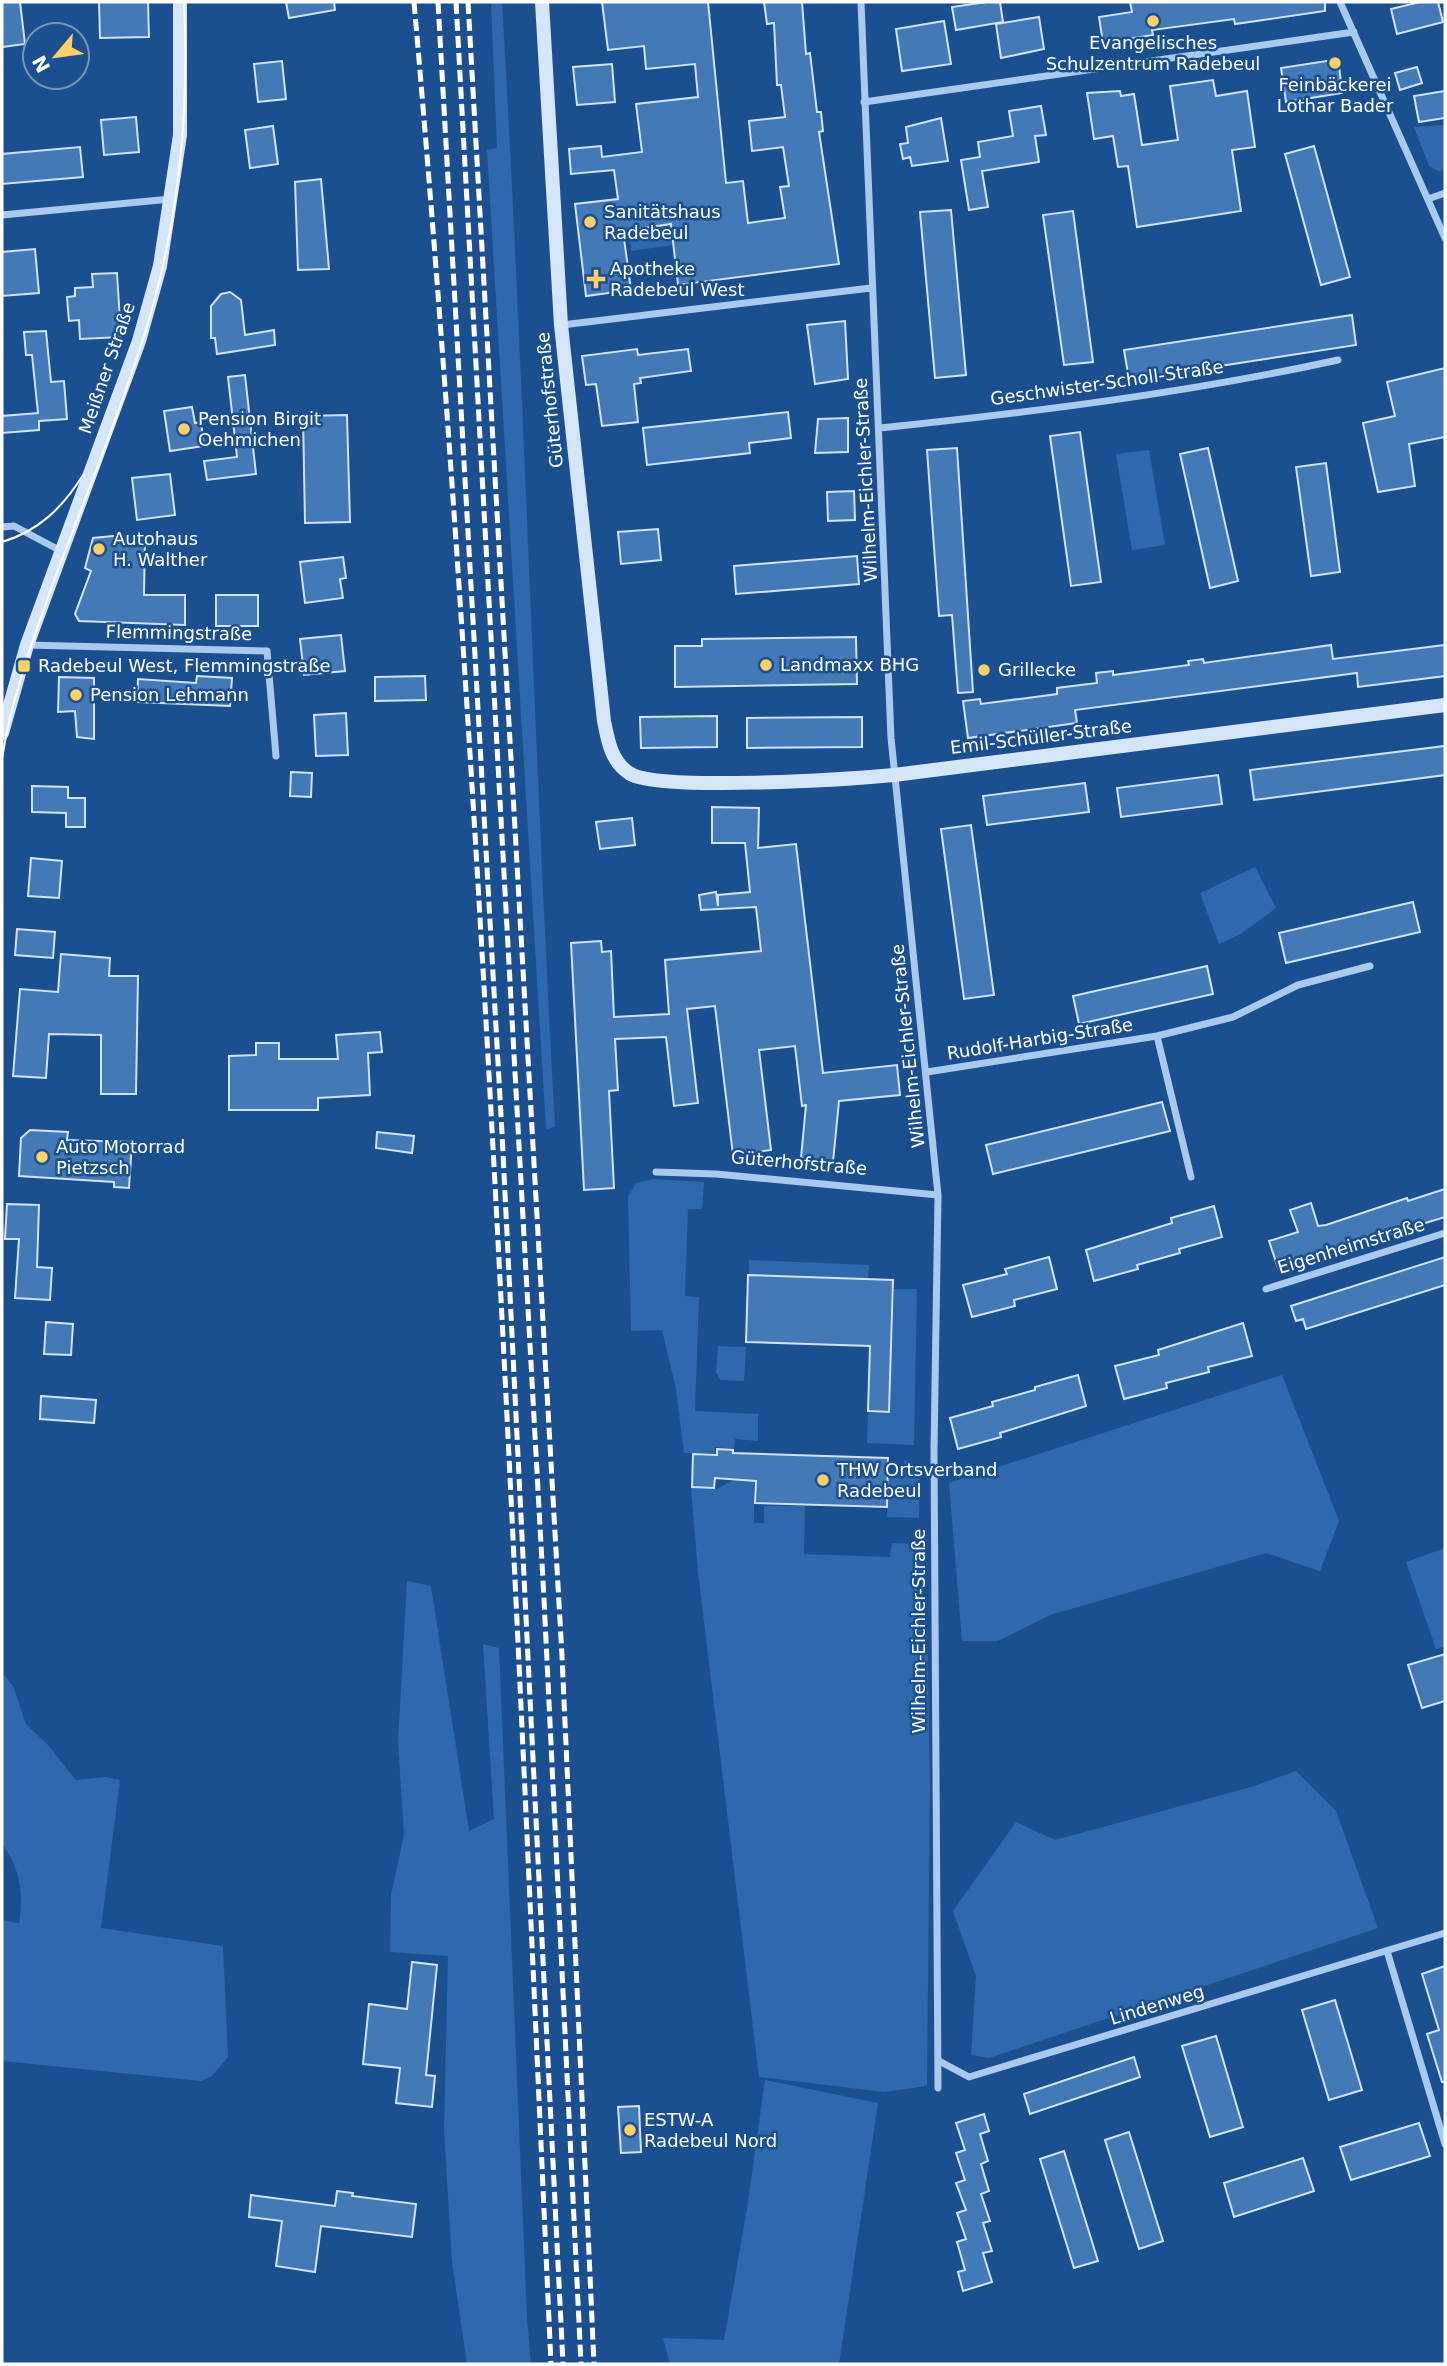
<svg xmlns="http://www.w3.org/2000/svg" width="1447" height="2366" font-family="'DejaVu Sans',sans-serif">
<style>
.green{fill:#2e69ad}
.building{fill:#4478b7;stroke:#cfe3fa;stroke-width:2}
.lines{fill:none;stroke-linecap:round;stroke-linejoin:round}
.street{stroke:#a9c9ee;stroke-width:7}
.secondary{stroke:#d6e6fa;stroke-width:14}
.tram{stroke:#fff;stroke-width:2}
.rail{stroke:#fff;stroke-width:5;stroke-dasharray:12 5;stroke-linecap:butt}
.poi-dot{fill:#ffd166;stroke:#1b4f8f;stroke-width:2.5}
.labels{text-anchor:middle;stroke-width:5;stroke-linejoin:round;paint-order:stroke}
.poi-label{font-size:18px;fill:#fff;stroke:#1b4f8f;text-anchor:start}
.street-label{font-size:18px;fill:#fff;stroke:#1b4f8f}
</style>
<rect width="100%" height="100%" fill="#1b4f8f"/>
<!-- green -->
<path class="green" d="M491,2H502C524,377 534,752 555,1127L546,1129L487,150L497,148Z
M1445,125V170L1439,171L1429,166L1414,127Z
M671,224L673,245L631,251L628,230Z
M1149,450L1165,545L1132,550L1116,454Z
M1255,867L1276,908L1241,934L1219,944L1200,893Z
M653,1179L704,1182L702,1209H688L685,1296L699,1297L695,1411L758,1414V1441L735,1439L734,1449L715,1447V1453H684L676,1389L662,1330L631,1331L628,1197L636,1183Z
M749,1260L869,1265L868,1279L749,1275Z
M894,1289H917L914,1445L867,1443L868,1413H890Z
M718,1346L746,1347L744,1381L720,1380L716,1372Z
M1282,1375L1339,1521L1320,1571L1266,1553L1050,1615L998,1641H962L949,1483Z
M904,1460L920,1466L919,1518L887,1517L889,1473L903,1474Z
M734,1480L754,1481V1523H764V1506H805L804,1554L890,1557L892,1543L921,1544V1581L927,1622L930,1781L927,2086L884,2092L759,2077L698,1572L691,1488L716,1489Z
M1445,1548V1646L1436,1649L1406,1562Z
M407,1581L431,1586L469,1831L494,1819L483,1644L499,1648L527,2318L531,2364H467L452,2262L444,2129L448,1956L390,1952L391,1895L404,1835L398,1742Z
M2,1673L13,1686L26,1724L47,1744L76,1780L105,1777L120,1780L101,1928L223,1946L228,2057L212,2076L201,2081L2,2061V1920L19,1923C24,1895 20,1867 2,1844Z
M1296,1771L1336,1811L1378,1928L989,2058L971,2055L976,1976L953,1911L1016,1822L1055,1840L1251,1787Z
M765,2080L878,2103L839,2364H670L663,2338L724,2340L747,2209Z"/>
<!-- building -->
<path class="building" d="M2,2H20L25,44L2,47Z
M99,2H148L149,37L100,38Z
M286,2H334L335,10L289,18Z
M602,2H708L726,183L743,181L748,223L785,218L780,187L789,186L783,147L752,151L749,121L785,117L781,85H777L774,23L767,24L764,2H802L806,54L810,53L817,112H821L823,131L819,132L839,264L678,285L671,224L623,231L631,290L586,296L575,204L618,199L614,170L571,174L569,149L601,146L602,157L642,152L636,104L698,97L695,64L646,69L644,46L608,50Z
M987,2H1000L1003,22L956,30L952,7Z
M1130,2H1325V11L1235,24L1234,19L1152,30L1153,35L1103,43L1099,17L1132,12Z
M1420,2H1438L1443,22L1397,34L1391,9Z
M1039,17L1044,49L1001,58L996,24Z
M944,21L951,64L902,71L896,29Z
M1333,60L1339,65L1342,93L1286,102L1281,68Z
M282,61L286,99L258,102L254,64Z
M612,64L615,102L577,105L573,67Z
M1417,67L1422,83L1400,90L1395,73Z
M1213,80L1216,96L1247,91L1255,147L1232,150L1241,211L1137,227L1128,166L1118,167L1113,136L1094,139L1087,93L1120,91L1121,96L1134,94L1142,145L1178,140L1170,86Z
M1445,91V118L1419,122L1414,96Z
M1041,106L1046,135L1035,136L1039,162L982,171L988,207L969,210L961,160L980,157L978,142L1013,136L1009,111Z
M136,117L139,152L104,155L101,120Z
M941,118L948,161L912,166L910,157L903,159L900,144L908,143L906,127Z
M273,126L278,164L250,168L245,130Z
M1314,146L1350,277L1321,285L1285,154Z
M80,147L83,177L2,184V154Z
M321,179L329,269L298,270L295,182Z
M951,210L966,375L935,378L920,212Z
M1073,211L1093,362L1064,365L1043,215Z
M35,249L39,293L2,296V252Z
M117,273L121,337L80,339L79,320L69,321L67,297L75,296V288L93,287L92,274Z
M230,292L241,300L245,335L274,330L275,345L217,354L215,338H211V306L221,294Z
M1352,315L1356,345L1129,380L1124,350Z
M845,321L848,379L815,384L807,325Z
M46,331L51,382L64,381L67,419L39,421V430L2,433V416L38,413L32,355H26L24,332Z
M637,349L638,355L688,349L691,371L640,378L641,383L634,384L638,422L602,426L596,384L586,385L582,356Z
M1445,368V437L1409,444L1415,486L1378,492L1363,423L1395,416L1387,382Z
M245,375L256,474L207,480L204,461L237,457L228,377Z
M192,407L195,423L201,422L204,446L170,451L164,411Z
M788,412L791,438L749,443L750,453L647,465L643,428Z
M347,415L350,522L305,523L303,416Z
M848,418V452L815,453L818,419Z
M1080,432L1101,582L1071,586L1050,436Z
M957,448L973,692L958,693L952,615L939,616L927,450Z
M1208,448L1238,581L1210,588L1180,454Z
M1326,463L1340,572L1311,576L1296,467Z
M170,474L175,515L137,520L132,478Z
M854,491L855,520L828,521L827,492Z
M658,529L661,560L621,564L618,532Z
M113,536H145L144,595H185V625L79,621L75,614L91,571L85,568L93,538Z
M857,556L859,584L736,594L734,566Z
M343,557L346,578L340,579L343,598L305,603L300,562Z
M216,595H258V626H216Z
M341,635L345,671L304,675L300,639Z
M856,637L857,684L675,687V646H702V639Z
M1331,645L1333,659L1445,645V676L1358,687L1357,673L1075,710L1077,723L968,738L963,701L980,699L981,704L1057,694V688L1097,683L1096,673L1113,671V675L1189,665L1188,661L1203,659L1204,663Z
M197,676L232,678L230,706L137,702L138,679L196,683Z
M425,676L426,700L375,701V677Z
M59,677L94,678V739L77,737L75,711L58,712Z
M346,713L348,755L316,756L314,715Z
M717,716V747L641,748L640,717Z
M862,717V747L747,748V718Z
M1445,746V775L1254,800L1250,770Z
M291,772L312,773L311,797L290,796Z
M1218,775L1222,804L1121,817L1117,788Z
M1085,783L1089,812L987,825L983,796Z
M32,786L68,787V798H85V827H66V813L32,812Z
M712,807L759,808L758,848L796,844L823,1073L897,1065L900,1095L839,1101L833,1162L801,1158L806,1105L802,1106L795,1046L759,1050L771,1150L733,1155L715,1006L687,1009L698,1103L674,1106L666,1037L615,1039L618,1090L609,1091L614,1188L584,1190L571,943L601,941L602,952L611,951L614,1017L669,1014L665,960L761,951L756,907L701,910L699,895L716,892L718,906V895L750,892L745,843H712Z
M632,818L635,845L600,849L596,822Z
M971,825L994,995L964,999L941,829Z
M31,858L62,861L59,898L28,896Z
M1413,902L1420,932L1286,963L1279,933Z
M17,929L55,932L53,958L15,955Z
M61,954L110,958L109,976H138L136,1094H101V1035L49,1034L46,1078L13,1076L20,989L58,992Z
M1207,966L1213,994L1079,1024L1073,996Z
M380,1032L382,1052L368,1053L370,1095L318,1098V1110H229V1056L256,1055V1043H279V1059H338L336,1035Z
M1162,1102L1170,1131L993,1174L986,1145Z
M30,1130L68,1132L67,1140L132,1142L129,1188L114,1187V1182L19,1176L21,1138Z
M377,1132L414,1136L412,1153L376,1148Z
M1445,1189V1217L1278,1268L1269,1241L1298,1232L1290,1210L1311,1203L1318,1226L1326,1225L1407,1198L1408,1201Z
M7,1204L39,1205L37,1267L52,1268L50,1300L15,1298L19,1239H5Z
M1214,1206L1222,1237L1179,1249L1180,1253L1137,1265L1138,1269L1094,1281L1086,1250L1172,1223L1171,1218Z
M1049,1257L1057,1289L1014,1300L1015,1306L972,1317L963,1285L1007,1274L1005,1269Z
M1445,1257V1285L1306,1329L1303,1319L1296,1321L1291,1306Z
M748,1275L893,1280L889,1412L868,1411L870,1346L746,1342Z
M46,1322L73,1324L71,1355L44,1354Z
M1243,1323L1252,1356L1208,1367L1209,1372L1166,1383L1167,1388L1124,1399L1115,1366L1159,1355L1158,1350Z
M1078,1375L1086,1406L1000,1433L1001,1437L958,1449L950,1418L993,1406L992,1402L1035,1390V1387Z
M41,1396L96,1400L94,1423L40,1419Z
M717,1449L733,1450V1453L888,1458L887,1507L755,1503L756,1481L715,1478L714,1488L692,1487L693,1454L717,1455Z
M1445,1654V1701L1422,1708L1408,1665Z
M412,1962L437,1965L426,2075L435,2076L432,2107L396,2103L400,2068L363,2064L369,2004L407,2009Z
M1445,1966V2082H1442L1427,2034L1439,2030L1422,1974Z
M1335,2000L1362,2090L1329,2100L1302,2010Z
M1216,2036L1243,2127L1210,2137L1182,2046Z
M1134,2057L1140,2077L1030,2114L1024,2094Z
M639,2106L641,2152L621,2153L618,2107Z
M984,2114L989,2131L980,2134L988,2161L981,2164L989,2191L981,2194L990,2221L983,2223L992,2251L983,2253L992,2282L963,2291L958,2272L965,2270L957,2242L966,2239L957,2213L966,2210L956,2183L965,2180L956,2153L965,2150L956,2123Z
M1419,2123L1430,2156L1351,2180L1340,2147Z
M1129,2132L1163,2241L1139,2249L1105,2140Z
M1064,2151L1098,2261L1074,2268L1040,2159Z
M1303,2158L1314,2191L1234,2217L1224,2183Z
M337,2191L353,2193L352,2196L416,2204L412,2237L321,2226L315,2272L276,2266L282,2221L249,2217L251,2195L335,2206Z"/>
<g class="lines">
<!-- street -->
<path class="street" d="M861,2L891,738L938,1195L934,1451L938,2088
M1340,2L1445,238
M864,102L1354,32
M1428,199L1445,193
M2,215L171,199
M562,325L871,288
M880,428C1034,412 1187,393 1338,360
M2,527L14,526L61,551
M27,645L267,651L276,756
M1157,1036L1191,1177
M927,1072L1157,1036L1233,1017L1298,985L1370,966
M656,1172L716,1174L938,1195
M1266,1289L1445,1233
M1387,1951L1445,2144
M939,2061L969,2077L1445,1933"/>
<!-- secondary -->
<path class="secondary" d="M542,2L561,325L604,721C608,741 611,761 629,773C655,792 852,779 894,775L1445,705
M2,733L27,645L139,341L160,266L180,135V2"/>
<!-- tram -->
<path class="tram" d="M2,542C39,531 63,507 83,475
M2,759C11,699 32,643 52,586C82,505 116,424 142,342C178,231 190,118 184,2"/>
<!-- rail -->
<path class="rail" d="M414,2C483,788 515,1576 551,2364
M438,2L502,1133L563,2364
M456,2L544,1599L581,2364
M468,2L562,1656L594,2364"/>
</g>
<!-- markers -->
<g class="poi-dot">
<circle cx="1153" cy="21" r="7"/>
<circle cx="1335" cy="63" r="7"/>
<circle cx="590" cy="222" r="7"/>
<path d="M592.5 268.5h7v7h7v7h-7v7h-7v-7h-7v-7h7z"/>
<circle cx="184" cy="429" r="7"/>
<circle cx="99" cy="549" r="7"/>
<circle cx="766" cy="665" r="7"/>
<rect x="17" y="659" width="14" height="14" rx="3.5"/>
<circle cx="984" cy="670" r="7"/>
<circle cx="76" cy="695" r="7"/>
<circle cx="42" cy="1157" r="7"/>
<circle cx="823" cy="1480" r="7"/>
<circle cx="630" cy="2130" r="7"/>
</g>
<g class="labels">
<!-- poi labels -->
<g class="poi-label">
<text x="1153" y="49" text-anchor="middle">Evangelisches<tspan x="1153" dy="21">Schulzentrum Radebeul</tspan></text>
<text x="1335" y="91" text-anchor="middle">Feinbäckerei<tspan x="1335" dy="21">Lothar Bader</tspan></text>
<text x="604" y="218">Sanitätshaus<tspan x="604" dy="21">Radebeul</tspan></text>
<text x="610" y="275">Apotheke<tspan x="610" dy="21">Radebeul West</tspan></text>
<text x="198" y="425">Pension Birgit<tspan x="198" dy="21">Oehmichen</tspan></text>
<text x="113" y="545">Autohaus<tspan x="113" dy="21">H. Walther</tspan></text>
<text x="780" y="671">Landmaxx BHG</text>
<text x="38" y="672">Radebeul West, Flemmingstraße</text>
<text x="998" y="676">Grillecke</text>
<text x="90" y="701">Pension Lehmann</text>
<text x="56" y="1153">Auto Motorrad<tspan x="56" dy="21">Pietzsch</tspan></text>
<text x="837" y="1476">THW Ortsverband<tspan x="837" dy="21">Radebeul</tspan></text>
<text x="644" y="2126">ESTW-A<tspan x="644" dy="21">Radebeul Nord</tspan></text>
</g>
<!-- street labels -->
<g class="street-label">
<text transform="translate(107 368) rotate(-71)" y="6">Meißner Straße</text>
<text transform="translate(1107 383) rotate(-8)" y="6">Geschwister-Scholl-Straße</text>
<text transform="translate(550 400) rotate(-96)" y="6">Güterhofstraße</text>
<text transform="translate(866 480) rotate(-93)" y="6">Wilhelm-Eichler-Straße</text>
<text transform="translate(179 633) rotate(1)" y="6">Flemmingstraße</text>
<text transform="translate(1041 737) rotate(-7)" y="6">Emil-Schüller-Straße</text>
<text transform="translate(1040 1039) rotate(-9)" y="6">Rudolf-Harbig-Straße</text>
<text transform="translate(908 1046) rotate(-96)" y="6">Wilhelm-Eichler-Straße</text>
<text transform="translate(799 1163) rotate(5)" y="6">Güterhofstraße</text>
<text transform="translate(1351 1246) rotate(-17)" y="6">Eigenheimstraße</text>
<text transform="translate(919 1631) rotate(-90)" y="6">Wilhelm-Eichler-Straße</text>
<text transform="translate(1157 2005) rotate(-17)" y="6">Lindenweg</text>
</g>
</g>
<!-- border -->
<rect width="1447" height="2366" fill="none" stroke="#ffffff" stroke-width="7"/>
<!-- north arrow -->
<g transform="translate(56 56) rotate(241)"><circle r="33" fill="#1b4f8f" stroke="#7695bc" stroke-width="2"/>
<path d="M0-5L12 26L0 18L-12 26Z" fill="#ffd166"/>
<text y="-10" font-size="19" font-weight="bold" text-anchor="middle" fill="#ffffff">N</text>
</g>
</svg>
